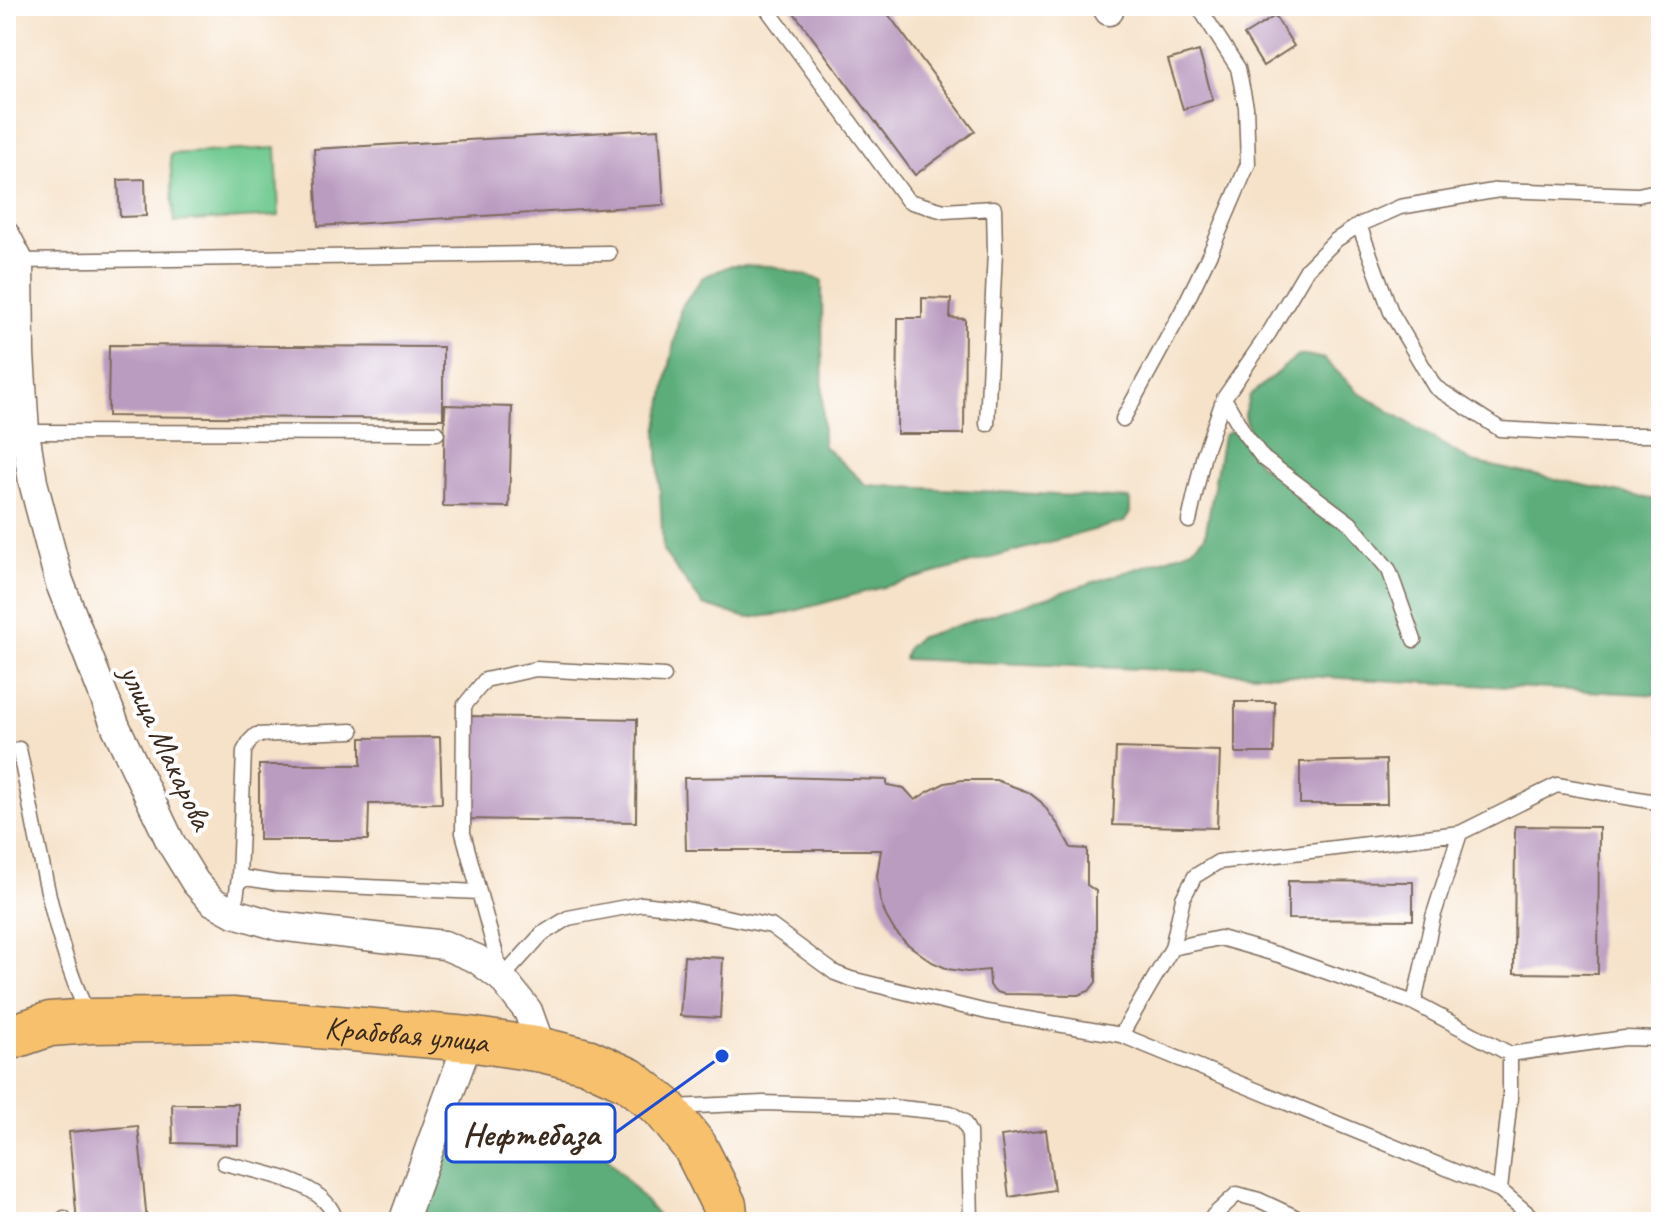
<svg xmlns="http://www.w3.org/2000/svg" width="1667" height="1228" font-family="Caveat,sans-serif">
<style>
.green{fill:#6fc990;stroke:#557a57;stroke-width:2}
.forest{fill:#5bad7a;stroke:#4b6c4c;stroke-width:2}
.building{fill:#bb9cc1}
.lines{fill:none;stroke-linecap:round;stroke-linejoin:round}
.service-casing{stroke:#7c6a5a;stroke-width:17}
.minor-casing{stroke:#7c6a5a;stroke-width:31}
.primary-casing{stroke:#7c6a5a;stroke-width:47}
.service{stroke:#fff;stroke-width:14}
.minor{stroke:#fff;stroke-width:28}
.primary{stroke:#f7c06c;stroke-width:44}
.labels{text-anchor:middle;stroke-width:8;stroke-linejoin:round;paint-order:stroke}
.street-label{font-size:32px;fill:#3b2a1e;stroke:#fff}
.leader{fill:none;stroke:#1d4ed8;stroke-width:3}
.callout-dot{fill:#1d4ed8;stroke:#fff;stroke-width:3}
.callout{fill:#fff;stroke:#1d4ed8;stroke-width:3}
.callout-label{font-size:34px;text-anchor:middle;font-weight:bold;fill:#3b2a1e}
</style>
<rect width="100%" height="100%" fill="#fff"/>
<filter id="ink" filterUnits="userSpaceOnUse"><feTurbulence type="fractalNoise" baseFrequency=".0125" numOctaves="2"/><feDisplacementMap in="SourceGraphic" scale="16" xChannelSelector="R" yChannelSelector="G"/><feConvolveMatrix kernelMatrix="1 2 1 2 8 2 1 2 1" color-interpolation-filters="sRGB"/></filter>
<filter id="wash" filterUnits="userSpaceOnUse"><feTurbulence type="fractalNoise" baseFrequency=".006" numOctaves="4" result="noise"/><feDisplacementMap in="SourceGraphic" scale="32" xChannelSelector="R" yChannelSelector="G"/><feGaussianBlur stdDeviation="1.8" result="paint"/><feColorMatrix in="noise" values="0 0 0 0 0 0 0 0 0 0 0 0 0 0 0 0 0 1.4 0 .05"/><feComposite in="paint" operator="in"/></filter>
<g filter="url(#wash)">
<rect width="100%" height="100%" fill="#f6e2c9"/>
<!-- green -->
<path class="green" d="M276,148L279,216L174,222L170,154Z"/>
<!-- forest -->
<path class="forest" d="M732,265L772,266L822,280L823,445L866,485L1130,499V513L1124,522L783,614L747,618L703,605L663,551L657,432L681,307L703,277Z
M1306,355L1324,359L1357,391L1472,462L1661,501V695L1283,675L904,659L907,648L918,638L1163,560L1192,549L1205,536L1223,436L1230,431L1239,434L1259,464L1346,527L1392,569L1268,455L1249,430L1244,414L1250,395L1296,357Z
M455,1111L593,1141L663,1222H421Z"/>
<g id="blocks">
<!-- building -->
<path class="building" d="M789,6H882L975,131L915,175Z
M1275,16L1294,46L1263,66L1244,35Z
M1199,51L1213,100L1183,109L1168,60Z
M659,129L664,205L318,226L314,149Z
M145,179L146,216L120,217L118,180Z
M922,298L951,299L950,318L965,319L964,434H897L898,318H922Z
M109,345L443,347V419L108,416Z
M445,405L512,407L509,507L443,506Z
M1235,702H1275L1274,753H1235Z
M466,716L637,719L636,822L464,819Z
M440,737L442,803L369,804L368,840H259V765H361V738Z
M1116,748L1220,751L1217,828L1113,825Z
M1386,760L1387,804H1300V762Z
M777,777L887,780V785L904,788L915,800L929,791L945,783L963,780H996L1028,792L1041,802L1059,826L1071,848L1087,849V885L1096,891V982L1089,991L1078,995L1003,994L994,991L990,985L989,970L967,972L948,969L932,962L906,943L894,930L886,916L880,900L877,876L881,850H686L684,778Z
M1515,826L1599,827L1598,974L1514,973Z
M1288,881L1413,882V920L1288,919Z
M684,956L723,958L720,1018L680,1016Z
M172,1104H238V1145L173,1143Z
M138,1126L147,1222H77L69,1132Z
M1046,1130L1054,1190L1009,1197L1001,1136Z"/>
</g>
</g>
<g filter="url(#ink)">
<use href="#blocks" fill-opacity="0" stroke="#7c6a5a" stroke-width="2"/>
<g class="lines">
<!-- service casing -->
<g class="service-casing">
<path id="service" d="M765,6L908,201L944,211L994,208L995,251L987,424
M1661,190L1638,195L1499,190L1400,207L1359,225L1391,312L1435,387L1500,429L1606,435H1661
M19,261L609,253
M1224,398L1244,433L1263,458L1350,523L1389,570L1414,640
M1123,419L1182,311L1211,251L1248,164L1246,107L1238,68L1198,6
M25,432L437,433
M1189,521L1204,454L1224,398L1269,333L1307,269L1336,240L1359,225
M19,749C38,838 50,934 89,1017
M1661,803L1557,785L1460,833L1433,917L1414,1003L1510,1054L1625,1038L1661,1039
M239,877L277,883L479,892
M234,913L239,877L244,751L250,741L256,735L352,731
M1172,948L1220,938L1279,955L1414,1003
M501,973L463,833L464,706L485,680L536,669L664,676
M502,978L542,934L568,918L642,904L686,909L771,926L835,973L851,979L987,1012L1121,1035L1172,948L1183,898L1195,876L1218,862L1460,833
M1121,1035L1500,1190
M1510,1054V1098L1500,1190L1533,1218L1543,1222
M673,1107L763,1103L892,1107L950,1113L963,1121L969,1132L971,1222
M224,1163C258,1172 328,1181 336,1222
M64,1218L65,1222
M1210,1222L1213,1216L1237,1194L1259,1200L1306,1222"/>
</g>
<!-- minor casing -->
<g class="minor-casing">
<path id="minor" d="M1106,6L1109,11
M6,236L19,261L20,354L25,432L33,482L59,581L116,727L171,843L195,882L212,901L234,913L278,926L444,945L477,959L502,978L528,1011L542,1050
M403,1222L469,1039"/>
</g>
<!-- primary casing -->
<g class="primary-casing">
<g id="primary">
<path id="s1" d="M6,1039L50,1024L91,1021L233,1019L469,1039L542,1050L587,1061L629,1080L664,1108L695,1147L724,1205L726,1222"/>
</g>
</g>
<!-- service -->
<use href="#service" class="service"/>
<!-- minor -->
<use href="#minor" class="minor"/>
<!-- primary -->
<use href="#primary" class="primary"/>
</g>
</g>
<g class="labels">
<!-- street labels -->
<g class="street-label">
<text transform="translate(167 747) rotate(65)" y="11">улица Макарова</text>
<text dy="11" stroke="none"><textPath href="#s1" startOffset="404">Крабовая улица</textPath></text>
</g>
</g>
<!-- callouts -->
<path class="leader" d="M722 1056L615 1133"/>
<circle class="callout-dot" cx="722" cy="1056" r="8"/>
<rect class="callout" x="446" y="1104" width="169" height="58" rx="8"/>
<g class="callout-label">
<text x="531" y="1145">Нефтебаза</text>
</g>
<!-- margin -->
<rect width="1667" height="1228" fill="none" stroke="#fff" stroke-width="32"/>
</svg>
